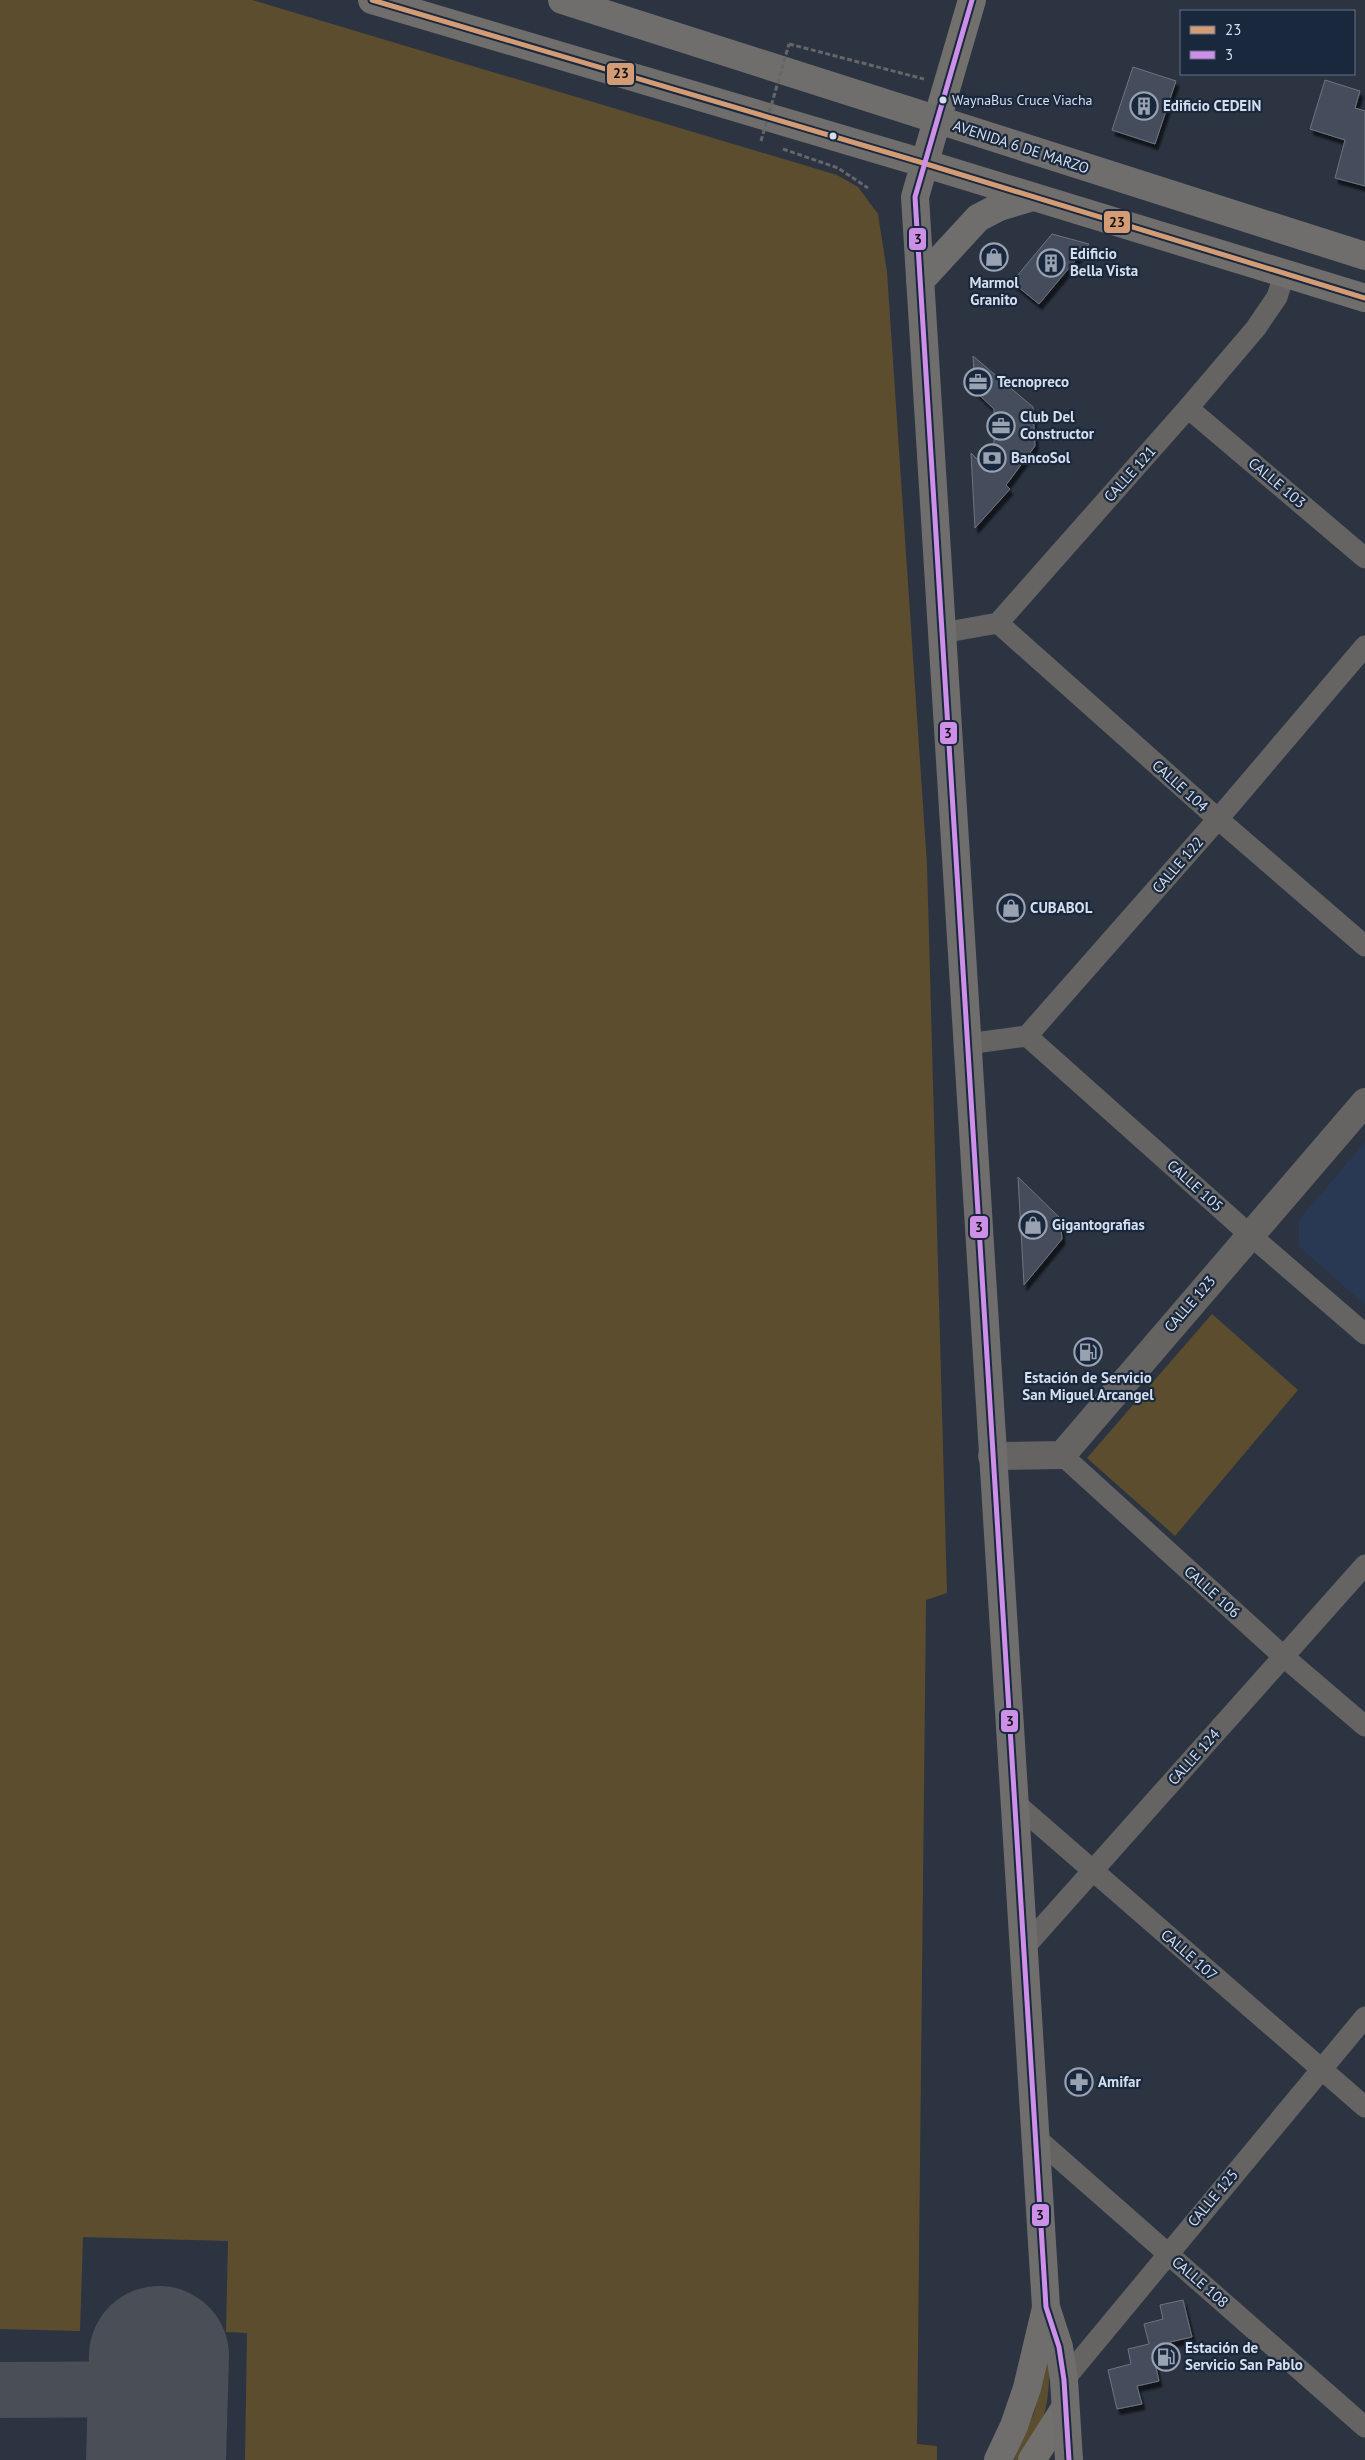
<svg xmlns="http://www.w3.org/2000/svg" width="1365" height="2460" font-family="'PT Sans',sans-serif">
<style>
.built{fill:#293954}
.green{fill:#5d4d2f}
.lines{fill:none;stroke-linecap:round;stroke-linejoin:round}
.taxiway{stroke:#4a4e56;stroke-width:56}
.runway{stroke:#4a4e56;stroke-width:140}
.building{fill:#444d5b;stroke:#6d7480;filter:url(#shadow)}
.path{stroke:#646668;stroke-width:3;stroke-dasharray:5 2.5;stroke-linecap:butt}
.minor{stroke:#656463;stroke-width:21}
.tertiary{stroke:#656463;stroke-width:28}
.primary{stroke:#71706c;stroke-width:28}
.trunk{stroke:#6f6e6c;stroke-width:28}
.path-bridge{stroke:#646668;stroke-width:3;stroke-dasharray:5 2.5;stroke-linecap:butt}
.bus-1-casing{stroke:#1a283e;stroke-width:9}
.bus-2-casing{stroke:#1a283e;stroke-width:9}
.bus-1{stroke:#d39c74;stroke-width:5}
.bus-2{stroke:#ce8fe9;stroke-width:5}
.bus-dot{fill:#d4deed;stroke:#1a283e;stroke-width:2}
.labels{text-anchor:middle;stroke-width:4.5;stroke-linejoin:round;paint-order:stroke}
.bus-label{font-size:14px;fill:#d4deed;stroke:#1a283e;text-anchor:start}
.poi-label{font-size:15px;font-weight:bold;fill:#d4deed;stroke:#1a283e;text-anchor:start}
.street-label{font-size:15px;fill:#d4deed;stroke:#1a283e}
.line-badge{stroke:#1a283e;stroke-width:2}
.pale-badge-label{font-size:14px;text-anchor:middle;font-weight:bold;fill:#111}
</style>
<defs>
<filter id="shadow"><feDropShadow dx="3" dy="5.5" stdDeviation="1" flood-color="#0009"/></filter>
</defs>
<rect width="100%" height="100%" fill="#2c3441"/>
<!-- built -->
<path class="built" d="M1365,1142V1305L1299,1246V1220Z"/>
<!-- green -->
<path class="green" d="M0,0H252L837,175L858,187L878,214L887,272L927,865L947,1593L926,1600L917,2444L937,2446V2460H245L247,2333L226,2332L228,2241L83,2237L80,2331L0,2329Z
M1212,1314L1298,1390L1175,1536L1087,1458Z
M1049,2351C1050,2393 1049,2428 1018,2460H1014L1034,2413Z"/>
<g class="lines">
<!-- taxiway -->
<path class="taxiway" d="M0,2390L158,2389"/>
<!-- runway -->
<path class="runway" d="M156,2460L159,2356"/>
</g>
<!-- building -->
<path class="building" d="M1133,67L1176,81L1155,144L1112,130Z
M1325,80L1360,91L1355,108L1365,111V186L1335,178L1345,140L1310,129Z
M1052,234L1089,244L1039,304L1012,282Z
M973,356L1033,407L1035,446L1006,485L1010,489L975,528L971,453L979,461L994,442V409L975,391Z
M1018,1177L1060,1218L1062,1239L1024,1285Z
M1183,2300L1192,2337L1170,2342L1174,2358L1155,2363L1159,2381L1137,2386L1142,2404L1117,2409L1108,2370L1131,2364L1128,2349L1149,2344L1144,2324L1163,2319L1160,2305Z"/>
<g class="lines">
<!-- path -->
<path class="path" d="M789,44L924,79
M783,149L838,168L868,188"/>
<!-- minor -->
<path class="minor" d="M1188,408L1365,558
M998,623L1218,819L1365,946
M942,633L998,623L1188,408L1256,328L1277,297L1285,272
M1027,1036L1250,1235L1365,1334
M967,1044L1027,1036L1218,819L1365,646
M1062,1455L1283,1656L1365,1726
M1014,1802L1365,2107
M1023,1949L1365,1565
M1035,2137L1365,2427
M1064,2380L1365,2017"/>
<!-- tertiary -->
<path class="tertiary" d="M992,1456L1062,1455L1365,1102"/>
<!-- primary -->
<path class="primary" d="M937,120L972,0
M1032,2460L1065,2408"/>
<!-- trunk -->
<path class="trunk" d="M372,0L923,163L1365,298
M562,0L1365,256
M937,120L915,197L1046,2307L1059,2347L1064,2380L1069,2460
M920,281L978,218L999,207L1033,197
M998,2460L1014,2426L1027,2388L1046,2308"/>
<!-- path-bridge -->
<path class="path-bridge" d="M761,141L789,44"/>
<!-- bus-1 casing -->
<g class="bus-1-casing">
<path id="bus-1" d="M372,0L923,163L1365,298"/>
</g>
<!-- bus-2 casing -->
<g class="bus-2-casing">
<path id="bus-2" d="M972,0L915,197L1046,2307L1059,2347L1064,2380L1069,2460"/>
</g>
<!-- bus-1 -->
<use href="#bus-1" class="bus-1"/>
<!-- bus-2 -->
<use href="#bus-2" class="bus-2"/>
</g>
<!-- icons -->
<defs>
<g id="building-ring" transform="scale(1.4375)"><circle r="9.5" fill="#1a283e" stroke="#99a2b1" stroke-width="1.5"/><path d="M-4-6H4V6H1V3H-1V6H-4ZM-2.5-4.3h1.7v1.8h-1.7ZM.8-4.3h1.7v1.8H.8ZM-2.5-1h1.7V.8h-1.7ZM.8-1h1.7V.8H.8Z" fill="#99a2b1"/></g>
<g id="shop-ring" transform="scale(1.4375)"><circle r="9.5" fill="#1a283e" stroke="#99a2b1" stroke-width="1.5"/><path d="M-5-2.5h2.3a2.7 3.5 0 0 1 5.4 0H5L5.5 6h-11ZM-1.5-2.5h3a1.5 2.3 0 0 0-3 0Z" fill="#99a2b1"/></g>
<g id="office-ring" transform="scale(1.4375)"><circle r="9.5" fill="#1a283e" stroke="#99a2b1" stroke-width="1.5"/><path d="M-6-3h4V-5.5h4V-3h4V5H-6ZM-1-4.5V-3h2v-1.5ZM-6 0V1H6V0Z" fill="#99a2b1"/></g>
<g id="bank-ring" transform="scale(1.4375)"><circle r="9.5" fill="#1a283e" stroke="#99a2b1" stroke-width="1.5"/><path d="M-6-4H6V4H-6ZM0-2.3a2.3 2.3 0 1 0 0 4.6a2.3 2.3 0 1 0 0-4.6Z" fill="#99a2b1"/></g>
<g id="fuel-ring" transform="scale(1.4375)"><circle r="9.5" fill="#1a283e" stroke="#99a2b1" stroke-width="1.5"/><path d="M-5.5-6h7V0h2V4h1.3V-2.5L3-4.5l.8-.8L6-3V5H2.5V1h-1V6h-7ZM-4.2-4.7v3.2H.2V-4.7Z" fill="#99a2b1"/></g>
<g id="pharmacy-ring" transform="scale(1.4375)"><circle r="9.5" fill="#1a283e" stroke="#99a2b1" stroke-width="1.5"/><path d="M-2-6h4v4h4v4h-4v4h-4v-4h-4v-4h4Z" fill="#99a2b1"/></g>
</defs>
<g fill-rule="evenodd">
<use href="#building-ring" x="1144" y="106"/>
<use href="#shop-ring" x="994" y="257"/>
<use href="#building-ring" x="1051" y="263"/>
<use href="#office-ring" x="978" y="382"/>
<use href="#office-ring" x="1001" y="426"/>
<use href="#bank-ring" x="992" y="458"/>
<use href="#shop-ring" x="1011" y="908"/>
<use href="#shop-ring" x="1033" y="1225"/>
<use href="#fuel-ring" x="1088" y="1352"/>
<use href="#pharmacy-ring" x="1079" y="2082"/>
<use href="#fuel-ring" x="1166" y="2357"/>
</g>
<!-- markers -->
<g class="bus-dot">
<circle cx="943" cy="100" r="4.5"/>
<circle cx="833" cy="136" r="4.5"/>
</g>
<g class="labels">
<!-- bus labels -->
<g class="bus-label">
<text x="952" y="105">WaynaBus Cruce Viacha</text>
</g>
<!-- poi labels -->
<g class="poi-label">
<text x="1163" y="111">Edificio CEDEIN</text>
<text x="1070" y="259">Edificio<tspan x="1070" dy="17">Bella Vista</tspan></text>
<text x="994" y="288" text-anchor="middle">Marmol<tspan x="994" dy="17">Granito</tspan></text>
<text x="997" y="387">Tecnopreco</text>
<text x="1020" y="422">Club Del<tspan x="1020" dy="17">Constructor</tspan></text>
<text x="1011" y="463">BancoSol</text>
<text x="1030" y="913">CUBABOL</text>
<text x="1052" y="1230">Gigantografias</text>
<text x="1088" y="1383" text-anchor="middle">Estación de Servicio<tspan x="1088" dy="17">San Miguel Arcangel</tspan></text>
<text x="1098" y="2087">Amifar</text>
<text x="1185" y="2353">Estación de<tspan x="1185" dy="17">Servicio San Pablo</tspan></text>
</g>
<!-- street labels -->
<g class="street-label">
<text transform="translate(1021 147) rotate(18)" y="5">AVENIDA 6 DE MARZO</text>
<text transform="translate(1130 474) rotate(-48)" y="5">CALLE 121</text>
<text transform="translate(1277 483) rotate(40)" y="5">CALLE 103</text>
<text transform="translate(1180 786) rotate(42)" y="5">CALLE 104</text>
<text transform="translate(1178 865) rotate(-49)" y="5">CALLE 122</text>
<text transform="translate(1195 1186) rotate(42)" y="5">CALLE 105</text>
<text transform="translate(1190 1304) rotate(-49)" y="5">CALLE 123</text>
<text transform="translate(1212 1592) rotate(42)" y="5">CALLE 106</text>
<text transform="translate(1194 1757) rotate(-48)" y="5">CALLE 124</text>
<text transform="translate(1189 1955) rotate(41)" y="5">CALLE 107</text>
<text transform="translate(1213 2198) rotate(-50)" y="5">CALLE 125</text>
<text transform="translate(1200 2282) rotate(41)" y="5">CALLE 108</text>
</g>
</g>
<g class="line-badge">
<rect x="606" y="62" width="29" height="24" rx="5" fill="#d39c74"/>
<rect x="1103" y="210" width="28" height="24" rx="5" fill="#d39c74"/>
<rect x="908" y="227" width="19" height="24" rx="5" fill="#ce8fe9"/>
<rect x="939" y="721" width="19" height="24" rx="5" fill="#ce8fe9"/>
<rect x="969" y="1215" width="20" height="24" rx="5" fill="#ce8fe9"/>
<rect x="1000" y="1709" width="19" height="24" rx="5" fill="#ce8fe9"/>
<rect x="1031" y="2203" width="19" height="24" rx="5" fill="#ce8fe9"/>
</g>
<g class="pale-badge-label">
<text x="621" y="78">23</text>
<text x="1117" y="227">23</text>
<text x="918" y="244">3</text>
<text x="948" y="738">3</text>
<text x="979" y="1232">3</text>
<text x="1010" y="1726">3</text>
<text x="1040" y="2220">3</text>
</g>
<!-- legend -->
<rect x="1180" y="10" width="175" height="65" fill="#1a283e" stroke="#647184"/>
<rect x="1190" y="26" width="25" height="8" fill="#d39c74" stroke="#647184"/>
<text x="1225" y="35" font-size="15" fill="#d4deed">23</text>
<rect x="1190" y="51" width="25" height="8" fill="#ce8fe9" stroke="#647184"/>
<text x="1225" y="60" font-size="15" fill="#d4deed">3</text>
</svg>
